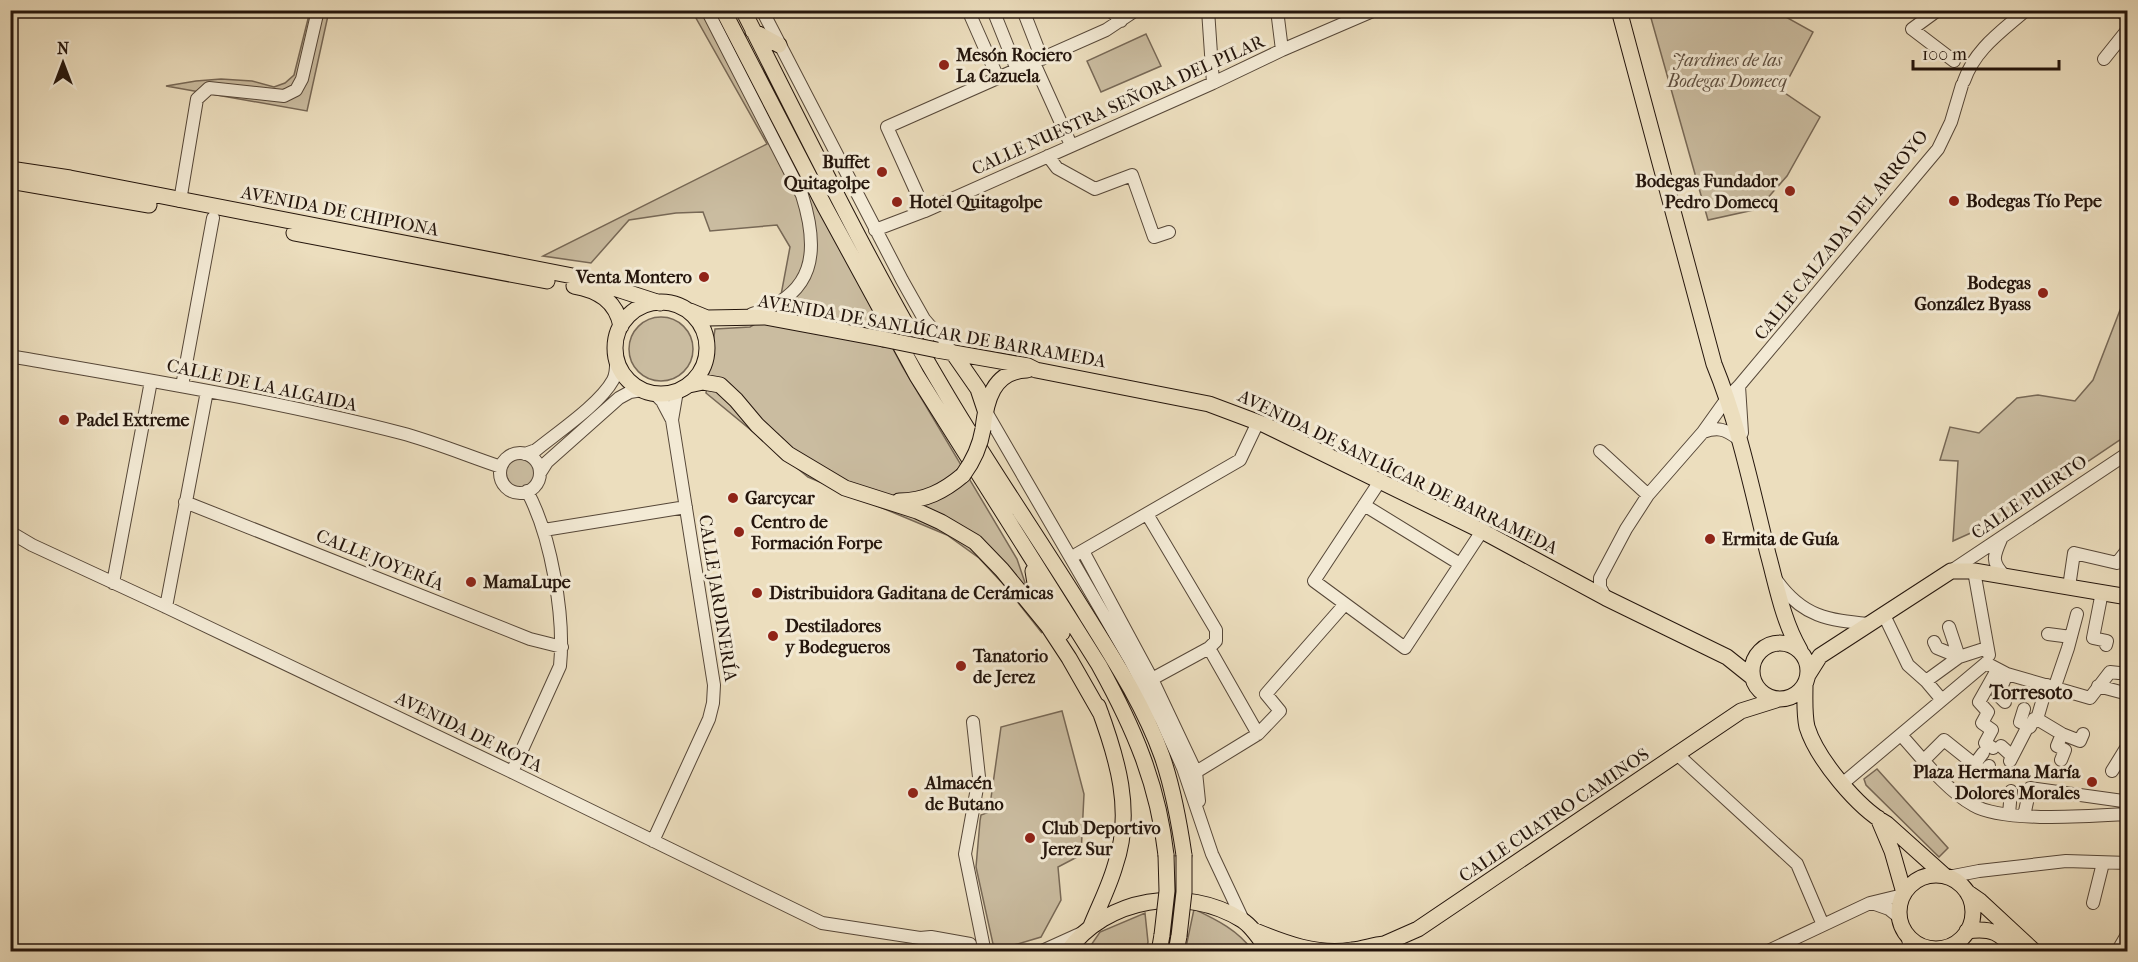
<svg xmlns="http://www.w3.org/2000/svg" width="2138" height="962" font-family="'IM FELL French Canon',serif">
<style>
.green{fill:#cabca0;stroke:#776856;stroke-width:1.5}
.lines{fill:none;stroke-linecap:round;stroke-linejoin:round}
.minor-casing{stroke:#564738;stroke-width:14}
.major-casing{stroke:#24150c;stroke-width:17}
.minor{stroke:#f3ead5;stroke-width:12}
.major{stroke:#ecdebe;stroke-width:15}
.major-bridge-casing{stroke:#24150c;stroke-width:17;stroke-linecap:butt}
.major-bridge{stroke:#ecdebe;stroke-width:15}
.poi-dot{fill:#8f2418;stroke:#f3ead5;stroke-width:2}
.labels{text-anchor:middle;stroke-width:6;stroke-linejoin:round;paint-order:stroke}
.poi-label{font-size:18px;font-weight:bold;fill:#24150c;stroke:#f3ead5;text-anchor:start}
.park-label{font-size:18px;font-style:italic;fill:#5e4f40;stroke:#f3ead5}
.street-label{font-size:18px;fill:#24150c;stroke:#f3ead5}
.neighbourhood-label{font-size:20px;font-weight:bold;fill:#24150c;stroke:#f3ead5}
</style>
<rect width="100%" height="100%" fill="#ecdebe"/>
<filter id="stains"><feTurbulence type="fractalNoise" baseFrequency=".00333" numOctaves="4"/><feColorMatrix values="0 0 0 0 .2 0 0 0 0 .09 0 0 0 0 .02 0 0 0 .5 -.17"/></filter>
<radialGradient id="worn" r=".72"><stop offset=".6" stop-color="#630" stop-opacity="0"/><stop offset="1" stop-color="#630" stop-opacity=".3"/></radialGradient>
<!-- green -->
<path class="green" d="M310,11H329L307,111L166,86L196,81L221,79L252,81L274,87L285,83L294,75Z
M692,11H716L902,366L1017,559L1042,633L1005,586L979,558L947,535L808,477L706,393L715,329L750,327L778,311L790,247L777,225L710,231L703,212L676,213L629,220L591,263L543,256L767,144Z
M1649,11H1775L1813,32L1782,91L1820,117L1787,176L1758,209L1708,220Z
M1146,34L1161,66L1101,92L1087,61Z
M2127,292V435L2004,518L1953,541L1958,461L1940,460L1950,427L1979,433L2017,398L2038,395L2075,401L2093,380Z
M629 349a32 32 0 1 1 64 0a32 32 0 1 1-64 0Z
M505 473a15 15 0 1 1 30 0a15 15 0 1 1-30 0Z
M1062,711L1084,794L1081,855L1058,867L1061,900L1041,937L1004,948L993,944L976,867L980,821L981,815L989,812L1001,727Z
M1877,769L1948,848L1939,857L1866,785L1864,779Z
M1194,909C1217,920 1238,930 1253,951L1185,952Z
M1145,913L1148,942L1146,951H1087L1100,932Z"/>
<g class="lines">
<!-- minor casing -->
<g class="minor-casing">
<path id="minor" d="M707,10L802,195C820,252 815,295 752,314
M762,10L902,280L924,319L953,353
M968,10L998,78
M993,10L1017,70
M1023,10L1042,59
M1110,10L1121,21
M1208,10L1213,83
M1277,10L1282,50
M1938,10L1912,29L1954,61
M2119,10L2128,17
M2104,59L2128,29
M1034,63L1071,145
M1964,81C1975,49 2001,32 2026,10
M1048,156L1057,168L1095,189L1132,175L1154,237L1169,232
M180,201L197,99L209,88L284,96L296,90L302,79L318,10
M925,211L887,127L1106,30L1136,10
M875,230L925,211L1213,83L1282,50L1375,10
M10,356C141,379 273,400 401,433C435,442 468,456 501,467
M182,386L213,218
M1739,386L1742,433
M655,394L662,401L672,420
M985,410L1130,660L1162,721L1183,768L1212,854L1243,920
M1703,432C1718,427 1725,429 1737,438
M1600,451L1648,495
M500 473a20 20 0 1 1 40 0a20 20 0 1 1-40 0Z
M525,454L536,450C558,432 600,404 613,380C617,373 616,365 616,357
M540,473L547,462L619,398L630,392L642,390
M1380,481L1314,581L1405,648L1482,531
M185,502L530,639L562,647
M1364,505L1460,564
M1147,514L1216,630V641L1209,648L1152,679
M544,530L686,507
M10,532L32,545L166,607L512,772L822,923L920,938L931,937L970,944
M2002,537C1994,555 1990,562 2005,576
M1083,551L1152,679L1196,772L1199,801
M1077,554L1240,460L1258,422
M1951,571L2128,453
M1974,571L1989,655
M1777,581C1803,617 1828,620 1869,624
M113,583L151,381
M2069,587L2074,553L2117,563L2128,549
M2102,592L2093,638L2107,641L2106,645
M1606,598L1600,587V578L1626,529L1648,495L1703,432L1728,397L1739,386L1938,149L1951,122L1962,85
M166,607L207,391
M1884,615L1908,665L1926,681L1959,657L1987,648
M1949,627L1959,657
M2048,634L2071,637
M1934,642L1937,648L1959,657
M1986,663L2007,674L2090,698L2110,672L2119,673
M1926,681L1942,700
M2047,685L2037,719L2062,734L2080,741L2083,734
M2055,686L2068,648L2077,614
M2098,686L2128,694
M2005,702L1998,695L2007,674
M2024,709L2020,722L2028,726
M973,722L979,777L965,854L984,948
M1258,734L1280,711L1266,694L1345,604
M1901,735C1921,757 1946,790 1973,805C2003,823 2091,816 2128,814
M2001,746L2012,756
M1993,748L1985,743L1992,730L1982,723L1988,712L1979,702L1997,670
M1678,755L1797,864L1823,925
M1924,760L1944,740L1984,772L1989,766
M2061,760L2065,750L2057,746L2062,734
M2010,761L2028,726L2030,727L2034,719H2037
M1974,765L1983,753
M2112,771L2128,745
M512,772L560,666C565,616 551,535 527,491
M1196,772L1258,734L1209,648
M1842,784L1986,663
M2009,814L2011,791
M2024,816L2030,788L2123,801
M653,841L709,719L713,703L714,685L672,420L677,391
M1948,877L1979,871L2066,861L2128,863
M1872,903L1889,909L1899,917
M2093,903L2103,863
M1907,935L1911,952
M923,940L942,952
M1040,952L1082,933
M1766,952L1870,903L1903,895
M1933,952L1941,948
M2117,952L2128,933"/>
</g>
<!-- major casing -->
<g class="major-casing">
<path id="major" d="M723,10L825,207L917,376L1099,665C1134,728 1158,784 1166,855
M743,10C809,140 873,272 948,397C992,471 1042,543 1087,616C1115,661 1144,706 1162,756C1173,788 1179,821 1184,855
M1619,10L1714,364C1739,425 1752,490 1768,554C1777,587 1783,621 1800,650
M753,31L779,45
M10,169L70,178L583,278L660,303
M10,181L149,205
M294,233L547,281
M574,286C598,290 616,301 621,326
M615 348a46 46 0 1 1 92 0a46 46 0 1 1-92 0Z
M690,311L707,318L765,317L883,339
M937,350L1028,366L1036,370L1209,404L1265,425L1482,531L1606,598L1727,657L1752,677
M953,353L978,389L985,410
M689,385L703,382L720,385L736,400L757,425L788,454L845,488L917,511L941,522L975,542L1002,570L1048,626L1069,658L1101,714
M983,429C986,401 993,371 1027,370
M899,501C925,501 944,491 963,475
M1033,571L1035,583L1062,633
M1752 671a28 28 0 1 1 56 0a28 28 0 1 1-56 0Z
M1808,675L1820,656L1951,571H1974L2128,597
M1805,684C1805,698 1804,714 1807,727C1817,759 1858,808 1887,824L1945,876
M1878,818L1892,851L1904,893
M1899 912a37 37 0 1 1 74 0a37 37 0 1 1-74 0Z
M1967,892L1980,901L2035,952
M1091,926C1099,906 1109,887 1115,866C1134,812 1117,757 1098,706
M1253,930C1284,943 1318,956 1352,950C1363,949 1373,945 1384,944
M1967,931C1994,927 2000,934 2019,952
M1067,952C1106,897 1186,885 1242,920C1253,927 1261,941 1269,952
M1159,952L1162,935
M1176,952L1179,936
M1375,952L1384,944L1418,929L1741,711L1776,700"/>
</g>
<!-- minor -->
<use href="#minor" class="minor"/>
<!-- major -->
<use href="#major" class="major"/>
<!-- major-bridge casing -->
<g class="major-bridge-casing">
<path id="major-bridge" d="M883,339L937,350
M963,475C974,460 980,447 983,429
M1162,935L1167,891L1166,855
M1179,936L1184,892V855"/>
</g>
<!-- major-bridge -->
<use href="#major-bridge" class="major-bridge"/>
</g>
<!-- markers -->
<g class="poi-dot">
<circle cx="944" cy="65" r="6"/>
<circle cx="882" cy="172" r="6"/>
<circle cx="1790" cy="191" r="6"/>
<circle cx="1954" cy="201" r="6"/>
<circle cx="897" cy="202" r="6"/>
<circle cx="704" cy="277" r="6"/>
<circle cx="2043" cy="293" r="6"/>
<circle cx="64" cy="420" r="6"/>
<circle cx="733" cy="498" r="6"/>
<circle cx="739" cy="532" r="6"/>
<circle cx="1710" cy="539" r="6"/>
<circle cx="471" cy="582" r="6"/>
<circle cx="757" cy="593" r="6"/>
<circle cx="773" cy="636" r="6"/>
<circle cx="961" cy="666" r="6"/>
<circle cx="2092" cy="782" r="6"/>
<circle cx="913" cy="793" r="6"/>
<circle cx="1030" cy="838" r="6"/>
</g>
<g class="labels">
<!-- poi labels -->
<g class="poi-label">
<text x="956" y="61">Mesón Rociero<tspan x="956" dy="21">La Cazuela</tspan></text>
<text x="870" y="168" text-anchor="end">Buffet<tspan x="870" dy="21">Quitagolpe</tspan></text>
<text x="1778" y="187" text-anchor="end">Bodegas Fundador<tspan x="1778" dy="21">Pedro Domecq</tspan></text>
<text x="1966" y="207">Bodegas Tío Pepe</text>
<text x="909" y="208">Hotel Quitagolpe</text>
<text x="692" y="283" text-anchor="end">Venta Montero</text>
<text x="2031" y="289" text-anchor="end">Bodegas<tspan x="2031" dy="21">González Byass</tspan></text>
<text x="76" y="426">Padel Extreme</text>
<text x="745" y="504">Garcycar</text>
<text x="751" y="528">Centro de<tspan x="751" dy="21">Formación Forpe</tspan></text>
<text x="1722" y="545">Ermita de Guía</text>
<text x="483" y="588">MamaLupe</text>
<text x="769" y="599">Distribuidora Gaditana de Cerámicas</text>
<text x="785" y="632">Destiladores<tspan x="785" dy="21">y Bodegueros</tspan></text>
<text x="973" y="662">Tanatorio<tspan x="973" dy="21">de Jerez</tspan></text>
<text x="2080" y="778" text-anchor="end">Plaza Hermana María<tspan x="2080" dy="21">Dolores Morales</tspan></text>
<text x="925" y="789">Almacén<tspan x="925" dy="21">de Butano</tspan></text>
<text x="1042" y="834">Club Deportivo<tspan x="1042" dy="21">Jerez Sur</tspan></text>
</g>
<!-- park labels -->
<g class="park-label">
<text x="1727" y="66">Jardines de las<tspan x="1727" dy="21">Bodegas Domecq</tspan></text>
</g>
<!-- street labels -->
<g class="street-label">
<text transform="translate(1118 105) rotate(-24)" y="6">CALLE NUESTRA SEÑORA DEL PILAR</text>
<text transform="translate(340 211) rotate(11)" y="6">AVENIDA DE CHIPIONA</text>
<text transform="translate(1841 235) rotate(-51)" y="6">CALLE CALZADA DEL ARROYO</text>
<text transform="translate(932 331) rotate(10)" y="6">AVENIDA DE SANLÚCAR DE BARRAMEDA</text>
<text transform="translate(262 385) rotate(12)" y="6">CALLE DE LA ALGAIDA</text>
<text transform="translate(1398 472) rotate(26)" y="6">AVENIDA DE SANLÚCAR DE BARRAMEDA</text>
<text transform="translate(2029 497) rotate(-34)" y="6">CALLE PUERTO</text>
<text transform="translate(380 560) rotate(22)" y="6">CALLE JOYERÍA</text>
<text transform="translate(718 598) rotate(81)" y="6">CALLE JARDINERÍA</text>
<text transform="translate(469 732) rotate(26)" y="6">AVENIDA DE ROTA</text>
<text transform="translate(1554 815) rotate(-34)" y="6">CALLE CUATRO CAMINOS</text>
</g>
<!-- neighbourhood labels -->
<g class="neighbourhood-label">
<text x="2031" y="699">Torresoto</text>
</g>
</g>
<!-- margin -->
<rect width="2138" height="962" fill="none" stroke="#ecdebe" stroke-width="36"/>
<rect x="12" y="12" width="2114" height="938" fill="none" stroke="#24150c" stroke-width="3"/>
<rect x="18" y="18" width="2102" height="926" fill="none" stroke="#24150c" stroke-width="1.5"/>
<!-- north arrow -->
<g transform="translate(63 63)" stroke="#f3ead5" stroke-width="4.5" paint-order="stroke">
<path d="M0-4.5L10 22L0 15L-10 22Z" fill="#24150c"/>
<text y="-9" font-size="16" font-weight="bold" text-anchor="middle" fill="#24150c">N</text>
</g>
<!-- scale -->
<path d="M1913 60v9h146v-9" fill="none" stroke="#24150c" stroke-width="3"/>
<text x="1922" y="60" font-size="18" fill="#24150c" stroke="#f3ead5" stroke-width="4.5" paint-order="stroke">100 m</text>
<rect width="100%" height="100%" filter="url(#stains)"/>
<rect width="100%" height="100%" fill="url(#worn)"/>
</svg>
